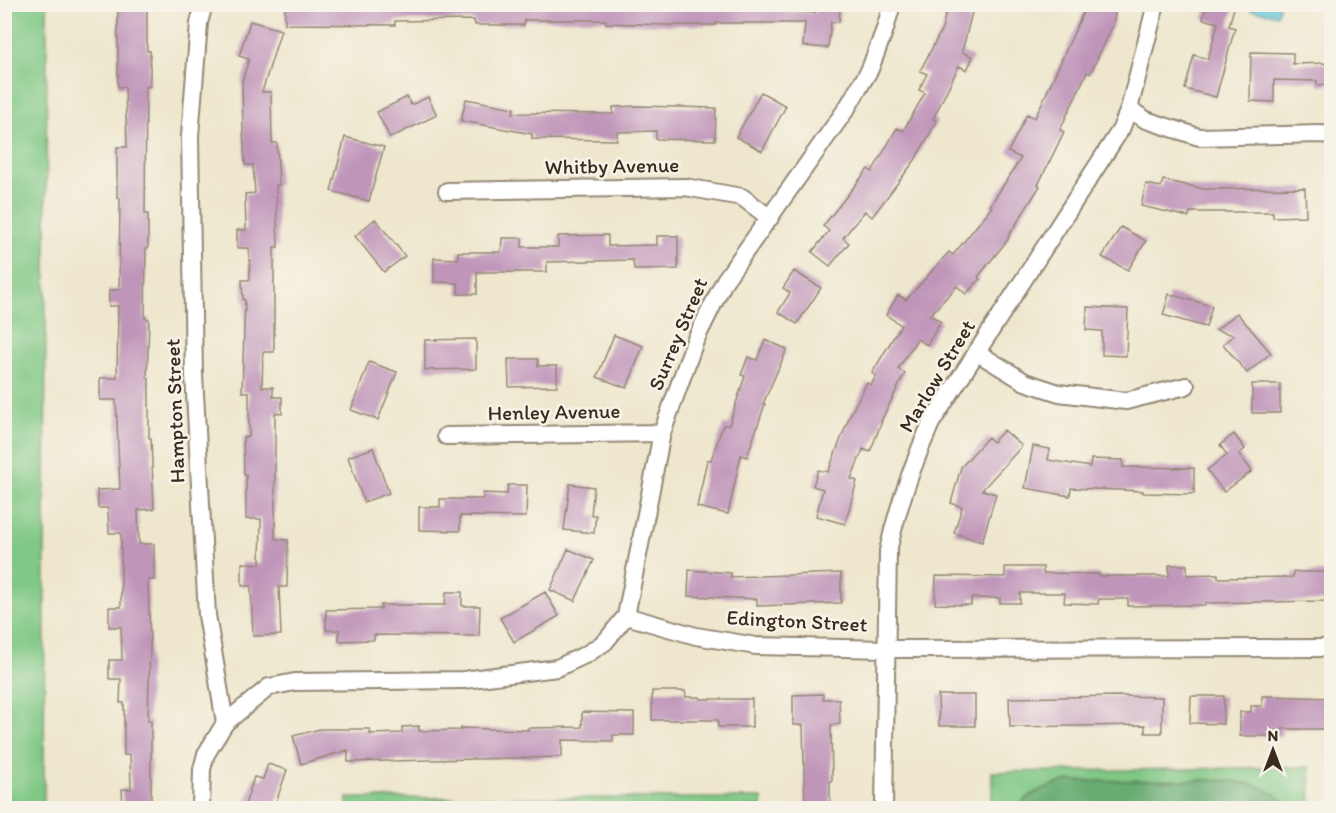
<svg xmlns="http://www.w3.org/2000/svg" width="1336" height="813" font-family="Itim,sans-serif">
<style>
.green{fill:#7fc885;stroke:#5d7952;stroke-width:1.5}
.forest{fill:#67ac72;stroke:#516b48;stroke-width:1.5}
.water{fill:#60c6dd;stroke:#4e787e;stroke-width:1.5}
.building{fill:#c095ba}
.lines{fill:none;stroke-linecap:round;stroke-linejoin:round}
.street-casing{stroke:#948876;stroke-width:20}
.street{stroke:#fff;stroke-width:16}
.labels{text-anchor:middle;stroke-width:5;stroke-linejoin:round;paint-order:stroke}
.street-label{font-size:21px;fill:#3b2a1e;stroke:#f7f3e8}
</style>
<rect width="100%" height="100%" fill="#f7f3e8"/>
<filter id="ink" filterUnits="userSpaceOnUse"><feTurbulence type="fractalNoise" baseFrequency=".0167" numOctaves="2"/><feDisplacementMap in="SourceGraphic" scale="12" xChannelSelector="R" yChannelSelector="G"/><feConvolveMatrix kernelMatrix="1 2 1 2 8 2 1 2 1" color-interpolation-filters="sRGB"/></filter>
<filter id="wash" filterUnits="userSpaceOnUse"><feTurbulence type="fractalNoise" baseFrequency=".008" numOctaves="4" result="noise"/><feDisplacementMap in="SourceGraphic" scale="24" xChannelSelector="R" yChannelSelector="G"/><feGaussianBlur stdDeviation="1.35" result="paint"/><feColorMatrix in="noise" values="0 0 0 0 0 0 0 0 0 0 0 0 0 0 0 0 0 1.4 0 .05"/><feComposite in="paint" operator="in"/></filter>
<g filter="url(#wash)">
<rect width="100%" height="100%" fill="#eee7cd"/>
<!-- green -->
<path class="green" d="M5,4L47,5L44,808H5Z
M1310,767L1311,808H992V772Z
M347,798H762V808H347Z"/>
<!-- forest -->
<path class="forest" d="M1218,780C1248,782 1270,786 1291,808H1017C1030,791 1048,786 1068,781Z"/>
<!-- water -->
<path class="water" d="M1251,5V4L1280,5L1277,15L1250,10Z"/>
<g id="blocks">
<!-- building -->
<path class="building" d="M118,4H147V51H150V86L146,87L145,214H148V248H146L145,318L149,319L147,378H149V438H151L154,509L138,510L139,544H154V580H148L150,644L148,721H151V808H123L122,789H131L130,755H124V703H120L121,679H109V660H122L121,627H109V607H121V533H109L108,508H98L97,490L120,489L116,400H100V378H117L118,306H109V290H119L120,198H117V147H127L125,87H118Z
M285,4H784V11L815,13L816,4H840L839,22H831L828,48L803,46L805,23H716V25H667L606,23V20H524V25H475L474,20L395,21V25L285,24Z
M948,4H974L962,52L973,57L967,70L959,66L933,119L937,121L915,160L872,217L865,211L843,238L849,243L830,266L812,252L829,231L823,226L868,169L872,172L897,128L903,131L925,93L919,90L927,74L920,71L942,29Z
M1087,4H1117L1113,25L1090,74L1087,72L1060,130L1064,132L1038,185L1040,186L1008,237L1009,238L978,277L980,279L966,294L957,286L930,315L941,322L927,345L917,339L898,369L905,373L881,421H882L870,452L863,449L851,479L857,481L845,524L816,516L823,489L813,486L818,470L828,472L851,413L867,383L871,385L876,376L872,373L901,325L886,315L898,295L906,300L949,252L953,255L992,207L990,206L1021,158L1008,152L1027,114L1035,118Z
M1207,4H1235L1229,26L1235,28L1216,97L1185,89L1194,55L1208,59L1218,23L1203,19Z
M250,21L281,30L262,92H271L272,143H277L279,185H276L278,247H274V352H263L262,387H273V397H282V414L275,413V539L288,540L287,587H279L281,635L253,636L251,586H242V563L260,564L261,519H246V475H244L243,437H249V392H242L245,300H243L242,280H250L249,248H237V230H246L245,194L255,193L253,165H245L243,129L242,81L249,59L239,56Z
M1251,52L1293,53V64L1332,63V84L1317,85V81L1274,80V102L1250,101Z
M761,92L786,106L762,151L736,137Z
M407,97L411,105L428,97L437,115L390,138L377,112Z
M466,99L514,108L513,113L613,114V107L639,106L716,108L715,140L656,139V131L617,132V140L532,139V134L461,121Z
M345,137L384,147L369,201L331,191Z
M1163,180L1204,189L1305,188L1306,216L1273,217V212H1190L1189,217L1141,206L1146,184L1161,187Z
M375,219L405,256L384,272L355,236Z
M1121,227L1146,241L1128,270L1102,257Z
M608,235V246L657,245V236H678V269L634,270L633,260L547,262V272H477V294H458V283L434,282V258L458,259V252H501L502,238H522V247H558V236Z
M794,271L821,288L797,324L778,312L790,293L783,288Z
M1169,294L1212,306L1206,327L1163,315Z
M1087,307L1128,309L1126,356L1102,355V331L1086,330Z
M1237,313L1271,353L1247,373L1223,344L1234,335L1216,330Z
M614,335L643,346L627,388L597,377Z
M476,339V369L425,370V340Z
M765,340L787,349L763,404H765L747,457L741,455L728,514L697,507L707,460H711L723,425H729L745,376L741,375L748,357L757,360Z
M508,359H538V366H557V386L509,387Z
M369,362L397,372L378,420L351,410Z
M1252,384H1280V413H1252Z
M1004,430L1022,446L982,490L996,494L982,542L954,533L962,507L951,503L961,467L988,437L993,442Z
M1234,434L1245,449L1239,454L1252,471L1224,492L1207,470L1227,455L1220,445Z
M1033,446L1050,449L1048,460L1090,467L1091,459L1123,460V467L1194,468V494L1143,493V491L1071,488L1070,496L1025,488Z
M373,448L389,493L364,502L348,457Z
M570,484L594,487L591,515H596L594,533L564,530Z
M508,485H527L526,517L460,516V531L419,530V507H440V499H483V493L507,494Z
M568,549L594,560L575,601L550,590Z
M1169,565H1187V575L1218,574V578L1293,577V572H1325V601L1205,603V605L1128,606V599H1099L1098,604L1064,603L1065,593H1020V603H1000V598H971V605L935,604L936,576L1005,577V567H1043V573L1099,574V576H1169Z
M689,570L731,573V577L841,573V603L757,606V599L688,596Z
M446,592H462V606H480L479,636L374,635V640L339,641V630H326V610L381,609V605H445Z
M545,592L559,616L514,642L500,618Z
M652,691H685L686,697H700V699H752V727H718V720H652Z
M823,694V699H839L840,724L831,725L832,781H830V808H805L803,725H793V695Z
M938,695H975V726H939Z
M1118,696L1162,697V733H1145V725L1010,727L1009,698Z
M1191,696H1224L1223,724L1190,723Z
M1262,696L1330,698V703H1332V729H1282V736H1240V712H1251V706H1262Z
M582,712L634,713V735H613V741L562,740V757L348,762V750L301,764L293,736L320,729H370V734L402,733V727L419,726V731L461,730V728L528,730V728L582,727Z
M268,764L287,770L274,808H244L254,777L263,779Z"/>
</g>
</g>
<g filter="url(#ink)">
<use href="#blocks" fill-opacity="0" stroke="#948876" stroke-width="1.5"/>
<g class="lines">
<!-- street casing -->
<g class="street-casing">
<path id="street" d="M1129,109L1146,120L1199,137L1319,134L1332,135
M447,191L685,187L742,197L770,218
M976,352L1025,382L1059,393L1126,401L1186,386
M446,436L662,433
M626,616L662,433L695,341L725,280L847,108L870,69L885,29L892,4
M225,723L269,687L295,682L464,680L557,668L587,654L605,642L626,616L696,636L756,646L886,649L1332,648
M201,808L202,769L206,754L225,723L207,615L194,375L190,136L199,23L204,4
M884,808L888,551C898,505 912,466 931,423L1121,129L1129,109L1156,4"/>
</g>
<!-- street -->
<use href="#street" class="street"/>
</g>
</g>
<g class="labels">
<!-- street labels -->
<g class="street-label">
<text transform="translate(612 166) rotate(-1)" y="7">Whitby Avenue</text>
<text transform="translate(678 334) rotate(-67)" y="7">Surrey Street</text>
<text transform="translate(937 376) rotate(-59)" y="7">Marlow Street</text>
<text transform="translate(175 411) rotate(-92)" y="7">Hampton Street</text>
<text transform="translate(554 412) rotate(-1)" y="7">Henley Avenue</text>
<text transform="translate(797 621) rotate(3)" y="7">Edington Street</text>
</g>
</g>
<!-- margin -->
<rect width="1336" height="813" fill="none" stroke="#f7f3e8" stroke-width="24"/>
<!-- north arrow -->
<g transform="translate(1273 750)" stroke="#f7f3e8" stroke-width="4.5" paint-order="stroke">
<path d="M0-4.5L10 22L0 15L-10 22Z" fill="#3b2a1e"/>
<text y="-9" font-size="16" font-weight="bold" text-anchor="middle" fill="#3b2a1e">N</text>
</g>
</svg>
